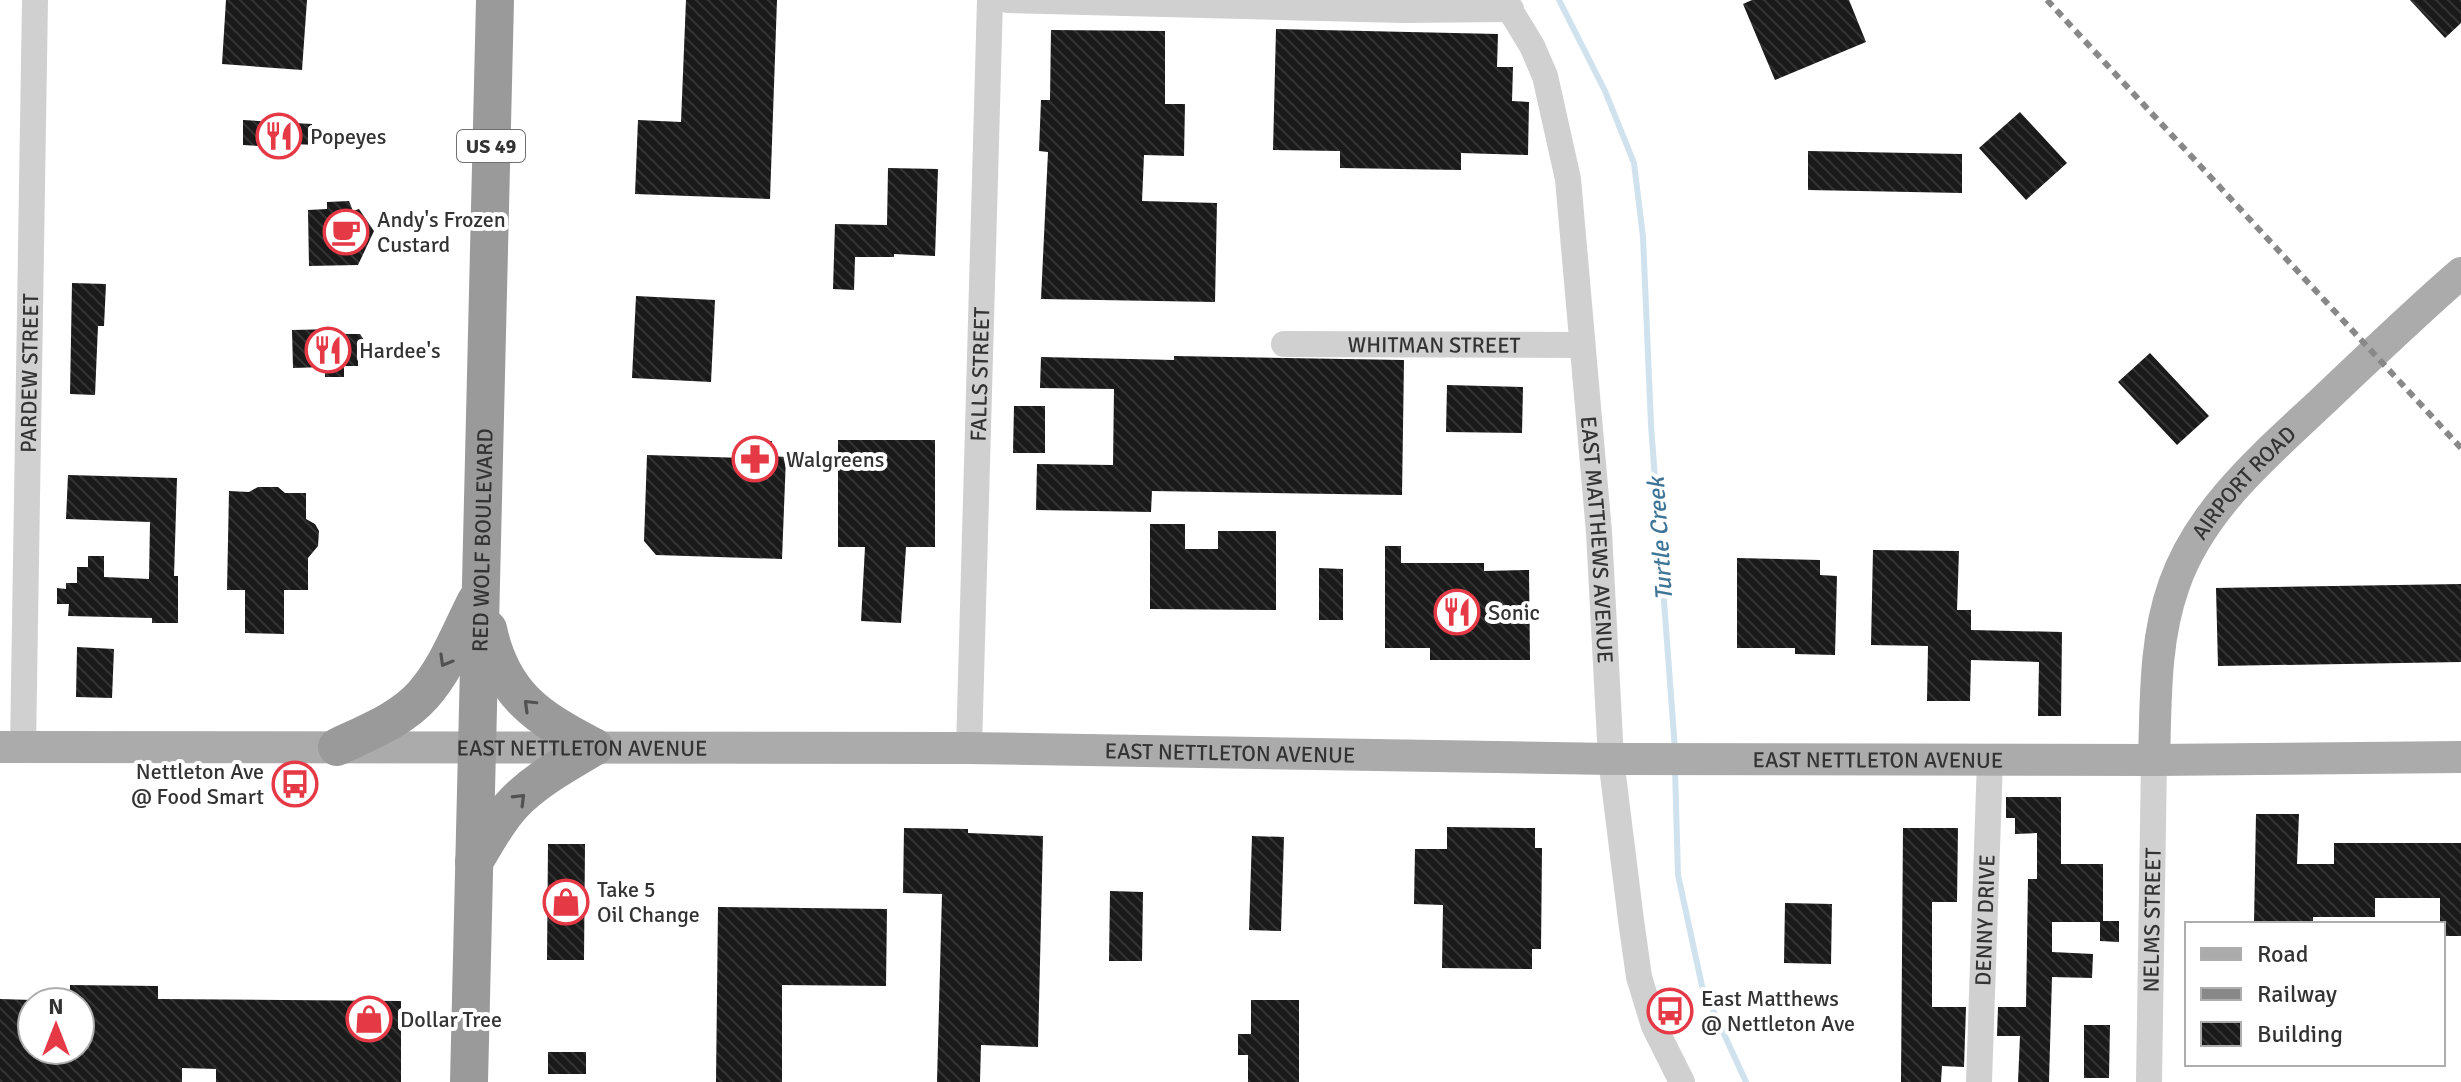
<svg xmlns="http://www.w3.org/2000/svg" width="2461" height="1082" font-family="Signika,sans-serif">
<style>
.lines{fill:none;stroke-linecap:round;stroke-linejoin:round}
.stream{stroke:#cfe2ee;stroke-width:6}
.building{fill:url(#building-back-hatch)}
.minor{stroke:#d0d0d0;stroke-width:26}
.major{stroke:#ababab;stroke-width:32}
.highway{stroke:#9a9a9a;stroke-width:38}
.rail{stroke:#888;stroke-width:6;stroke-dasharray:8 6;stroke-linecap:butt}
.oneway{stroke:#525252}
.labels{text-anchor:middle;stroke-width:8;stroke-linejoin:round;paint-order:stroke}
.shield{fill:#fff;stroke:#707070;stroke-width:2}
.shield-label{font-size:20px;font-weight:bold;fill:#333}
.poi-label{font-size:22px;fill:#333;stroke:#fff;text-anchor:start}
.street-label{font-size:22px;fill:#333;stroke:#fff}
.water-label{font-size:24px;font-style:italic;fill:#3f7597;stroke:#fff}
</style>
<defs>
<pattern id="building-back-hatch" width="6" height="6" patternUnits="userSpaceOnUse" patternTransform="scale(2)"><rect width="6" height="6" fill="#1a1a1a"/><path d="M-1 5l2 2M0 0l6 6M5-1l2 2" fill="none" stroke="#333"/></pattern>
</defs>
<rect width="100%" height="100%" fill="#fff"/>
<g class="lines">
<!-- stream -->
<path class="stream" d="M1559,0L1605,91L1634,163L1643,237L1651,425L1675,750
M1675,769L1678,875L1702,986L1746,1082"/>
</g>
<!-- building -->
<path class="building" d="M226,0H307L302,70L222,64Z
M686,0H777L770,199L635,194L638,120L681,122Z
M1752,0H1849L1866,42L1775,80L1743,4Z
M2410,0H2461V23L2445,38Z
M1276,29L1498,34L1497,67H1513L1512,101L1529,102L1528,155L1461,153V170L1340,168V151L1273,150Z
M1051,30L1165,31V104H1185L1184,156L1144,155L1142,201L1217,203L1215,302L1041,299L1048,152L1039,151L1041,100H1050Z
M2020,112L2067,163L2026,200L1979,148Z
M243,120L312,124V127H316V145L293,144V148L243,145Z
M1808,151L1962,154V193L1808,190Z
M888,168L938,169L935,256L894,254V257H855L854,290L833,289L835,224L887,225Z
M349,201L353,211L359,209L374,231L358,265L309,266L308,210L327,209V202Z
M72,283L106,284L104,326H98L95,395L70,394Z
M636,296L715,300L711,382L632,378Z
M336,329V334H360L368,346L358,354V366H344V377H325V367L293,368L292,330Z
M2150,353L2209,416L2177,445L2118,382Z
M1174,356L1404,360L1402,495L1152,491L1151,512L1036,510L1037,464L1113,465L1114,389L1040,388L1041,357L1174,360Z
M1447,385L1523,387L1522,433L1446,432Z
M1014,406H1045V453H1013Z
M744,440L772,441L771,456L786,457L782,559L656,555L644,541L647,455L744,458Z
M838,440H935V547H906L901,623L861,621L865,547H838Z
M68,475L177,478L174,576H178V623H152V618L68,616L69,604H57V588L66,589V583H77V567H88V556H104V577L149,579L150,522L66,519Z
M258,487H278L285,493H306V519L315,524L319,531L318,546L308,558V590H284V634L245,633V590H227L229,491L249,492Z
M1150,524H1185V549H1218V531H1276V610L1150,609Z
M1385,546H1401V563H1484V571L1529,570L1530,660H1430V648H1385Z
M1873,550L1959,551L1957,610H1971V630L2062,632L2061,716H2038L2039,662L1971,660L1970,701H1927L1928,646L1871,645Z
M1737,558L1820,560V575L1837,576L1835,655L1795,654V648H1737Z
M1319,568L1343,569V620H1319Z
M2461,584V662L2218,666L2216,588Z
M77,647L114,649L112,698L76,697Z
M2006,797H2061V864H2103V921H2119V942L2100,941V922H2052V952L2093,954L2092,978L2052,977L2049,1082H2018L2020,1036H1997L1998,1007H2026L2028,879H2037V833L2015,834V818H2006Z
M2256,814H2299L2297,864H2334V843H2461V936H2443V924H2440V898H2375V917H2313V924H2254Z
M1447,827L1535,828V848H1542L1541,949H1532V969L1442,968L1443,905L1414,904L1415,849H1447Z
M904,828L968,829V833L1043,836L1038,1047L981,1045L980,1082H937L942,894L903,893Z
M1903,828H1958L1957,902H1932V1007H1966L1964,1067L1942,1066L1941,1082H1901Z
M1252,836L1284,837L1281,931L1249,930Z
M548,844H585L584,960H547Z
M1110,891L1143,892L1142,961H1109Z
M1785,903L1832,904L1831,964L1784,963Z
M718,907L887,909L886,986L782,985V1082H716Z
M70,985L158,986V999L401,1001V1082H216V1069L182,1068V1082H0V999L32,1000V1050H80V1002H70Z
M1251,1000H1299V1082H1248V1055H1238V1034H1251Z
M2084,1025H2110L2109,1078H2084Z
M548,1052H586V1074H548Z"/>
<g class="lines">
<!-- minor -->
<g class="minor">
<path d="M1008,0L1402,10L1511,9"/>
<path id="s1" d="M1504,0L1532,46L1545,76L1568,179L1599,532L1611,759L1631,920L1639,977L1654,1026L1682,1082"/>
<path id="s2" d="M1284,344L1582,345"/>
<path id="s3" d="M23,747L35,0"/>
<path id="s4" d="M969,748L990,0"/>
<path id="s5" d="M1979,1082L1990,760"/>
<path id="s6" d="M2149,1082L2154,760"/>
</g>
<!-- major -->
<g class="major">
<path id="s7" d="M0,747L969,748L1611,759L2154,760L2461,757"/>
<path id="s8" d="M2154,760C2156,701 2154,641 2174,585C2201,507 2269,452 2327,397C2371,355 2415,313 2461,273"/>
</g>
<!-- highway -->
<g class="highway">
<path d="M488,629C502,695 538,718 594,747"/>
<path d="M337,747C366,733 401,720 423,695C447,668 460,632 476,601"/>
<path d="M474,862C488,839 501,814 521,796C543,776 569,762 594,747"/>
<path id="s9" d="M469,1082L495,0"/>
</g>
<!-- rail -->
<path class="rail" d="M2047,0L2461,448"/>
</g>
<!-- one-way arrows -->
<defs><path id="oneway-chevron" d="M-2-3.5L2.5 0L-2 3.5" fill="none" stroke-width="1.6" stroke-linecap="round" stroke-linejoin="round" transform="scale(2)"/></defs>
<g class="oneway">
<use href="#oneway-chevron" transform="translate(445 661) rotate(120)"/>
<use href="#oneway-chevron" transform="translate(529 705) rotate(-136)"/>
<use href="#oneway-chevron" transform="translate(520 799) rotate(-45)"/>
</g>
<!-- icons -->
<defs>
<g id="restaurant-ring" transform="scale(2.3)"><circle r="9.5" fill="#fff" stroke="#e63946" stroke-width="1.5"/><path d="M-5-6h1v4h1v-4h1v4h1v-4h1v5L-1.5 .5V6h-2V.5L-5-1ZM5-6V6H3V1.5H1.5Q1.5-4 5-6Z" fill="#e63946"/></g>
<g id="cafe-ring" transform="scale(2.3)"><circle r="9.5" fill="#fff" stroke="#e63946" stroke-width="1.5"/><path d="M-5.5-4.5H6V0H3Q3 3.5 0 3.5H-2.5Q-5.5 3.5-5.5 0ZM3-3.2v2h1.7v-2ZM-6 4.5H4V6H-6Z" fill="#e63946"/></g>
<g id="pharmacy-ring" transform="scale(2.3)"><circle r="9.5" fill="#fff" stroke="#e63946" stroke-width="1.5"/><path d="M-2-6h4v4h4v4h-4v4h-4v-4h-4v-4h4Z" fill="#e63946"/></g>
<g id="bus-ring" transform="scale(2.3)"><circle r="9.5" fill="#fff" stroke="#e63946" stroke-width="1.5"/><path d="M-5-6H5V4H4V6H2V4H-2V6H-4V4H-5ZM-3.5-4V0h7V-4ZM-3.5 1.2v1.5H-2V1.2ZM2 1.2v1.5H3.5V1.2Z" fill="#e63946"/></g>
<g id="shop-ring" transform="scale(2.3)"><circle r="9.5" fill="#fff" stroke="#e63946" stroke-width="1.5"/><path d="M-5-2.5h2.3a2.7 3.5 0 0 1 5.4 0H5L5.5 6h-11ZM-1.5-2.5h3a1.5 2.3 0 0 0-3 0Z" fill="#e63946"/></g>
</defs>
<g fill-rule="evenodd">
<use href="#restaurant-ring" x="279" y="136"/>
<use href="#cafe-ring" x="346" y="232"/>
<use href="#restaurant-ring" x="328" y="350"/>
<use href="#pharmacy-ring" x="755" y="459"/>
<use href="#restaurant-ring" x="1457" y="612"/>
<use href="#bus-ring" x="295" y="784"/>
<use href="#shop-ring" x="566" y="902"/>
<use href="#bus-ring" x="1670" y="1011"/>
<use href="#shop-ring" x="369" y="1019"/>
</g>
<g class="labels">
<!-- shield labels -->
<rect class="shield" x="457" y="130" width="68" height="32" rx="6"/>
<g class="shield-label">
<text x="491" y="153">US 49</text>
</g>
<!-- poi labels -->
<g class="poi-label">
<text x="310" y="144">Popeyes</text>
<text x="377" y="227">Andy's Frozen<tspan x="377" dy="25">Custard</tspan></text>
<text x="359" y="358">Hardee's</text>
<text x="786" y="467">Walgreens</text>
<text x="1488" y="620">Sonic</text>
<text x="264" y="779" text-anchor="end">Nettleton Ave<tspan x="264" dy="25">@ Food Smart</tspan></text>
<text x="597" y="897">Take 5<tspan x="597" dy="25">Oil Change</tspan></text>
<text x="1701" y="1006">East Matthews<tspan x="1701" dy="25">@ Nettleton Ave</tspan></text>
<text x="400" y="1027">Dollar Tree</text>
</g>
<!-- street labels -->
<g class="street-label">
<text dy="8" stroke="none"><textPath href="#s2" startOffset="150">WHITMAN STREET</textPath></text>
<text dy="8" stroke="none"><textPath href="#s3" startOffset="374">PARDEW STREET</textPath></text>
<text dy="8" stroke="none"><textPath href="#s4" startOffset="374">FALLS STREET</textPath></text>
<text dy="8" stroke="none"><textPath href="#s8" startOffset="302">AIRPORT ROAD</textPath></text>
<text dy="8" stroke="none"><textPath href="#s1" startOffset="554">EAST MATTHEWS AVENUE</textPath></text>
<text dy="8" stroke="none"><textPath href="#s9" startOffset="542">RED WOLF BOULEVARD</textPath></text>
<text dy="8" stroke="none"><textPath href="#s7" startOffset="582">EAST NETTLETON AVENUE</textPath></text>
<text dy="8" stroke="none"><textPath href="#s7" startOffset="1230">EAST NETTLETON AVENUE</textPath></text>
<text dy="8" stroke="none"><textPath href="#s7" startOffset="1878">EAST NETTLETON AVENUE</textPath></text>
<text dy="8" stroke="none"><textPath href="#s5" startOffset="162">DENNY DRIVE</textPath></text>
<text dy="8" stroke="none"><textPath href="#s6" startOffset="162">NELMS STREET</textPath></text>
</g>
<!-- water labels -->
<g class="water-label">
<text transform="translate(1660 539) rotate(-94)" y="8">Turtle Creek</text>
</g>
</g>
<!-- legend -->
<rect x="2185" y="922" width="260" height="144" fill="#ffffff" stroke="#adadad" stroke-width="2"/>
<rect x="2201" y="948" width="40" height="12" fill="#ababab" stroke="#adadad" stroke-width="2"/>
<text x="2257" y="962" font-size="24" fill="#333333">Road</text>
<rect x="2201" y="988" width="40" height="12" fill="#888888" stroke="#adadad" stroke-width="2"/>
<text x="2257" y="1002" font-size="24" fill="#333333">Railway</text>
<rect x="2201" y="1022" width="40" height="24" fill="url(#building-back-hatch)" stroke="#adadad" stroke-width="2"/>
<text x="2257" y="1042" font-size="24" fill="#333333">Building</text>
<!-- north arrow -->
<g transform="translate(56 1026)"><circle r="38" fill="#ffffff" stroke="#adadad" stroke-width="2"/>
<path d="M0-6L14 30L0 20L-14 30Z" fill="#e63946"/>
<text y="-12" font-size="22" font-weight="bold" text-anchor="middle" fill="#333333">N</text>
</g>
</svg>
